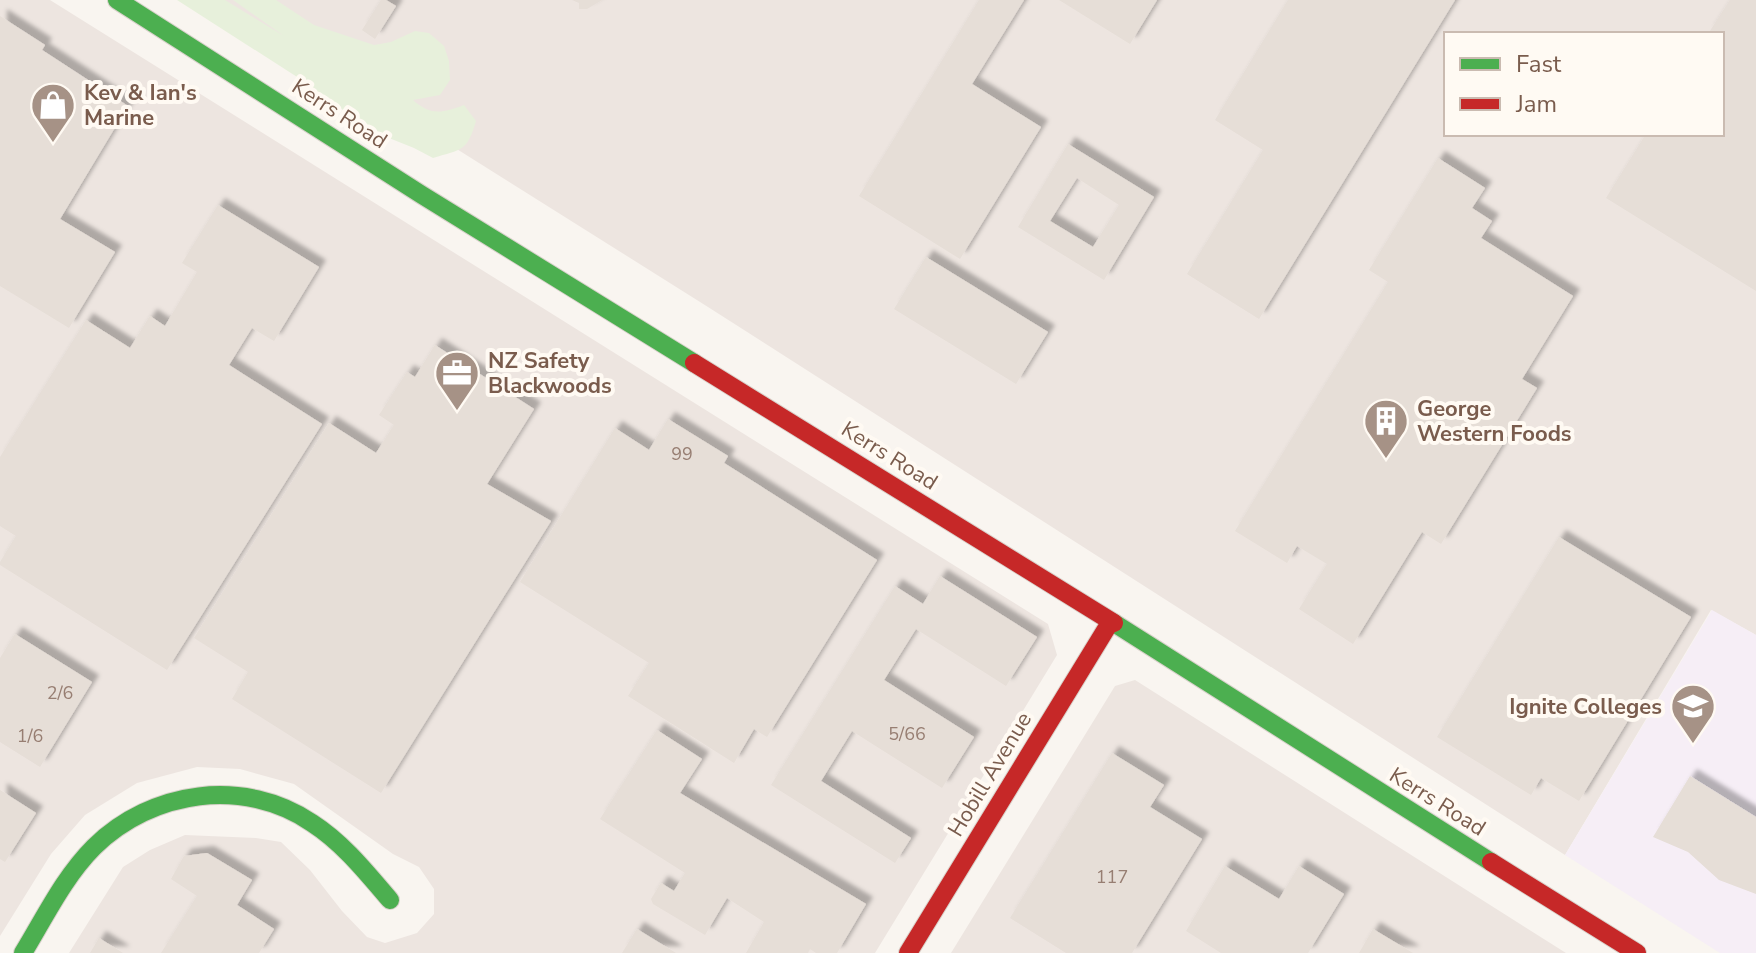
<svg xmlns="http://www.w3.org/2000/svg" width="1756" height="953" font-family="'Nunito Sans',sans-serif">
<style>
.industrial{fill:#ede5e0;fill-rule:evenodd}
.education{fill:#f6eef6}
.green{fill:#e7f0db}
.building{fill:#e6ded7;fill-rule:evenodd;filter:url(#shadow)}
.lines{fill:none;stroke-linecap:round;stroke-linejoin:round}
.fast-casing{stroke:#d9d2cb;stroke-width:20}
.jam-casing{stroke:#d9d2cb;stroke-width:20}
.fast{stroke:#4caf50;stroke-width:18}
.jam{stroke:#c62828;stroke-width:18}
.labels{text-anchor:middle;stroke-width:8;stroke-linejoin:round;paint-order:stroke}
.number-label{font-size:18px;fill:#977e72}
.poi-label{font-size:22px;font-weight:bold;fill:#7a5c4d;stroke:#fffaf3;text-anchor:start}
.street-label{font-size:22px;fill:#7a5c4d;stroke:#fffaf3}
</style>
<defs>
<filter id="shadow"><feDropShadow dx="7" dy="-7" stdDeviation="2" flood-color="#0004"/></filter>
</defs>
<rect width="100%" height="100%" fill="#f9f5f0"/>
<!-- industrial -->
<path class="industrial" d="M0,0H50L1048,624L1057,655L875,953H69L123,867L150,850L185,835L256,838L281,842L310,870L342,911L367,937L385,943L417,933L434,914V889L419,867L393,854L294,784L240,769L197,767L137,783L85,815L51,854L0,936Z
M220,0H1756V635L1711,610L1565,855L708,307ZM1446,34H1722V134H1446Z
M1135,680L1566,953H951L1115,686Z"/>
<!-- education -->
<path class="education" d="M1712,610L1756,635V953H1720L1565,855Z"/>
<!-- green -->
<path class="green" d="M177,0H225L284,36L233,0H276L314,25L374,45L391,42L415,31L429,33L444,46L449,61L450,80L440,95L413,100C431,116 442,113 464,105L476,121C467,152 462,149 433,158L414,148L384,136L351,114L326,101L308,84Z"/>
<!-- building -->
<path class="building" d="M381,0H386L396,6L375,39L362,30Z
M572,0H602L587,9H579V3Z
M979,0H1024L972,84L1041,127L960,259L859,196Z
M1059,0H1157L1130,44Z
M1288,0H1455L1259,319L1187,274L1263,150L1215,120Z
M1730,0H1756V291L1606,198L1646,134H1722V34H1708Z
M0,16L45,45L42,50L128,106L60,219L115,252L69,328L0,286Z
M1068,144L1154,197L1104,280L1018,227ZM1077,178L1119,205L1093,247L1050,221Z
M1438,158L1485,188L1472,208L1492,221L1481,238L1573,296L1522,379L1537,388L1441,544L1422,532L1353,644L1299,609L1327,564L1297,546L1287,563L1235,531L1388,282L1369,270Z
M218,205L319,267L274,341L252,328L229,365L322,424L167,670L0,565V562L16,536L0,526V457L86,320L130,348L150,316L165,326L197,272L182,263Z
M926,257L1048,332L1016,384L894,309Z
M435,345L534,409L487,484L551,521L381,793L232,699L248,672L194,638L329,423L376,453L394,425L379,415L407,372L415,377Z
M668,419L728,456L724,463L877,560L767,737L754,729L734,763L628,696L649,663L520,582L615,428L649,450Z
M1559,537L1691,617L1579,801L1541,778L1531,795L1437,737Z
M940,576L1037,637L1006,686L916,629L884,680L974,737L942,788L852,731L821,781L911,838L895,863L771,785L895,586L923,604Z
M15,634L92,682L40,767L0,742V658Z
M657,730L702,759L680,793L866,904L837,953H816L810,949L808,953H746L764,922L727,898L705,935L653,904L651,899L661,883L674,891L685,873L600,819Z
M1112,753L1164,785L1150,807L1202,839L1132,953H1066L1010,918Z
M1690,776L1756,817V894L1719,880L1688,852L1653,837Z
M0,790L36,813L5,862L0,859Z
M207,853L252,880L237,905L274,929L259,953H161L197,896L171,879L184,856Z
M1225,866L1279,899L1299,866L1344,894L1308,953H1221L1186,931Z
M637,929L676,953H622Z
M1373,929L1413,953H1359Z
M99,938L123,953H90Z"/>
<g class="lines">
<!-- fast casing -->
<g class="fast-casing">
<path id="fast" d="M117,0L422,195L694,363
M1114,623L1491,862
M23,953C45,917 64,877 94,847C152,790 244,777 312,823C343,843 366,872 390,900"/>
</g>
<!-- jam casing -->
<g class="jam-casing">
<path id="jam" d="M694,363L1114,623
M1491,862L1637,953
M908,953L1111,621"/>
</g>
<!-- fast -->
<use href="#fast" class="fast"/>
<!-- jam -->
<use href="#jam" class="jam"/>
</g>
<!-- icons -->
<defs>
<g id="shop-pin" transform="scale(2.3)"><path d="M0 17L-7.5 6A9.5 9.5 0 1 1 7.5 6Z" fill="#a69286" stroke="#fffaf3"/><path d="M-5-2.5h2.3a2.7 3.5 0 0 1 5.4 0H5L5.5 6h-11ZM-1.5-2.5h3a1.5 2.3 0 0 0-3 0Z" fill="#fff"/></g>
<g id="office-pin" transform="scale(2.3)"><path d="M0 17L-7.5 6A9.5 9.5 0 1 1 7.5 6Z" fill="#a69286" stroke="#fffaf3"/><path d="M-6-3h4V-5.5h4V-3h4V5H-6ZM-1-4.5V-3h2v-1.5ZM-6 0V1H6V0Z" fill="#fff"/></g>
<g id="building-pin" transform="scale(2.3)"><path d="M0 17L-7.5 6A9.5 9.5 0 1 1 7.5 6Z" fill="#a69286" stroke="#fffaf3"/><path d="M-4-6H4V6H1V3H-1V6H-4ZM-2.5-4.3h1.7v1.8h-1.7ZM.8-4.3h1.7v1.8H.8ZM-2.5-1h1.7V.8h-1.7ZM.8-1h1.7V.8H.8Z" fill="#fff"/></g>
<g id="university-pin" transform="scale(2.3)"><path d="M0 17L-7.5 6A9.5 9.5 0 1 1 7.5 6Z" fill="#a69286" stroke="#fffaf3"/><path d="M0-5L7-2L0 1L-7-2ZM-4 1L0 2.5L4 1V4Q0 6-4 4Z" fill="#fff"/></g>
</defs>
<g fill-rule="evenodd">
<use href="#shop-pin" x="53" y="105"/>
<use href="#office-pin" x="457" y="373"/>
<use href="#building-pin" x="1386" y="421"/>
<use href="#university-pin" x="1693" y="706"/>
</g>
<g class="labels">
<!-- number labels -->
<g class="number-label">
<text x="682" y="460">99</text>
<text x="60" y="699">2/6</text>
<text x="907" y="740">5/66</text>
<text x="30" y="742">1/6</text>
<text x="1112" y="883">117</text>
</g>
<!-- poi labels -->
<g class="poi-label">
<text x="84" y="100">Kev &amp; Ian's<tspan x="84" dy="25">Marine</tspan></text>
<text x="488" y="368">NZ Safety<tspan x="488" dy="25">Blackwoods</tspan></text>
<text x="1417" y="416">George<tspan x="1417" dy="25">Western Foods</tspan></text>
<text x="1662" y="714" text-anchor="end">Ignite Colleges</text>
</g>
<!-- street labels -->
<g class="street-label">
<text transform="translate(340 113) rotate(33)" y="8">Kerrs Road</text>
<text transform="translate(890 455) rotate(32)" y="8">Kerrs Road</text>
<text transform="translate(989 774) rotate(-59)" y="8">Hobill Avenue</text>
<text transform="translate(1438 801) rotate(32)" y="8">Kerrs Road</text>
</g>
</g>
<!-- legend -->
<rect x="1444" y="32" width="280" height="104" fill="#fffaf3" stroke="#cabbb1" stroke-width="2"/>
<rect x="1460" y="58" width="40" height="12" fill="#4caf50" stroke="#cabbb1" stroke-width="2"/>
<text x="1516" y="72" font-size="24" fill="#7a5c4d">Fast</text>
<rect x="1460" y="98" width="40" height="12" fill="#c62828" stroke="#cabbb1" stroke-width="2"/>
<text x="1516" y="112" font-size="24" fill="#7a5c4d">Jam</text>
</svg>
